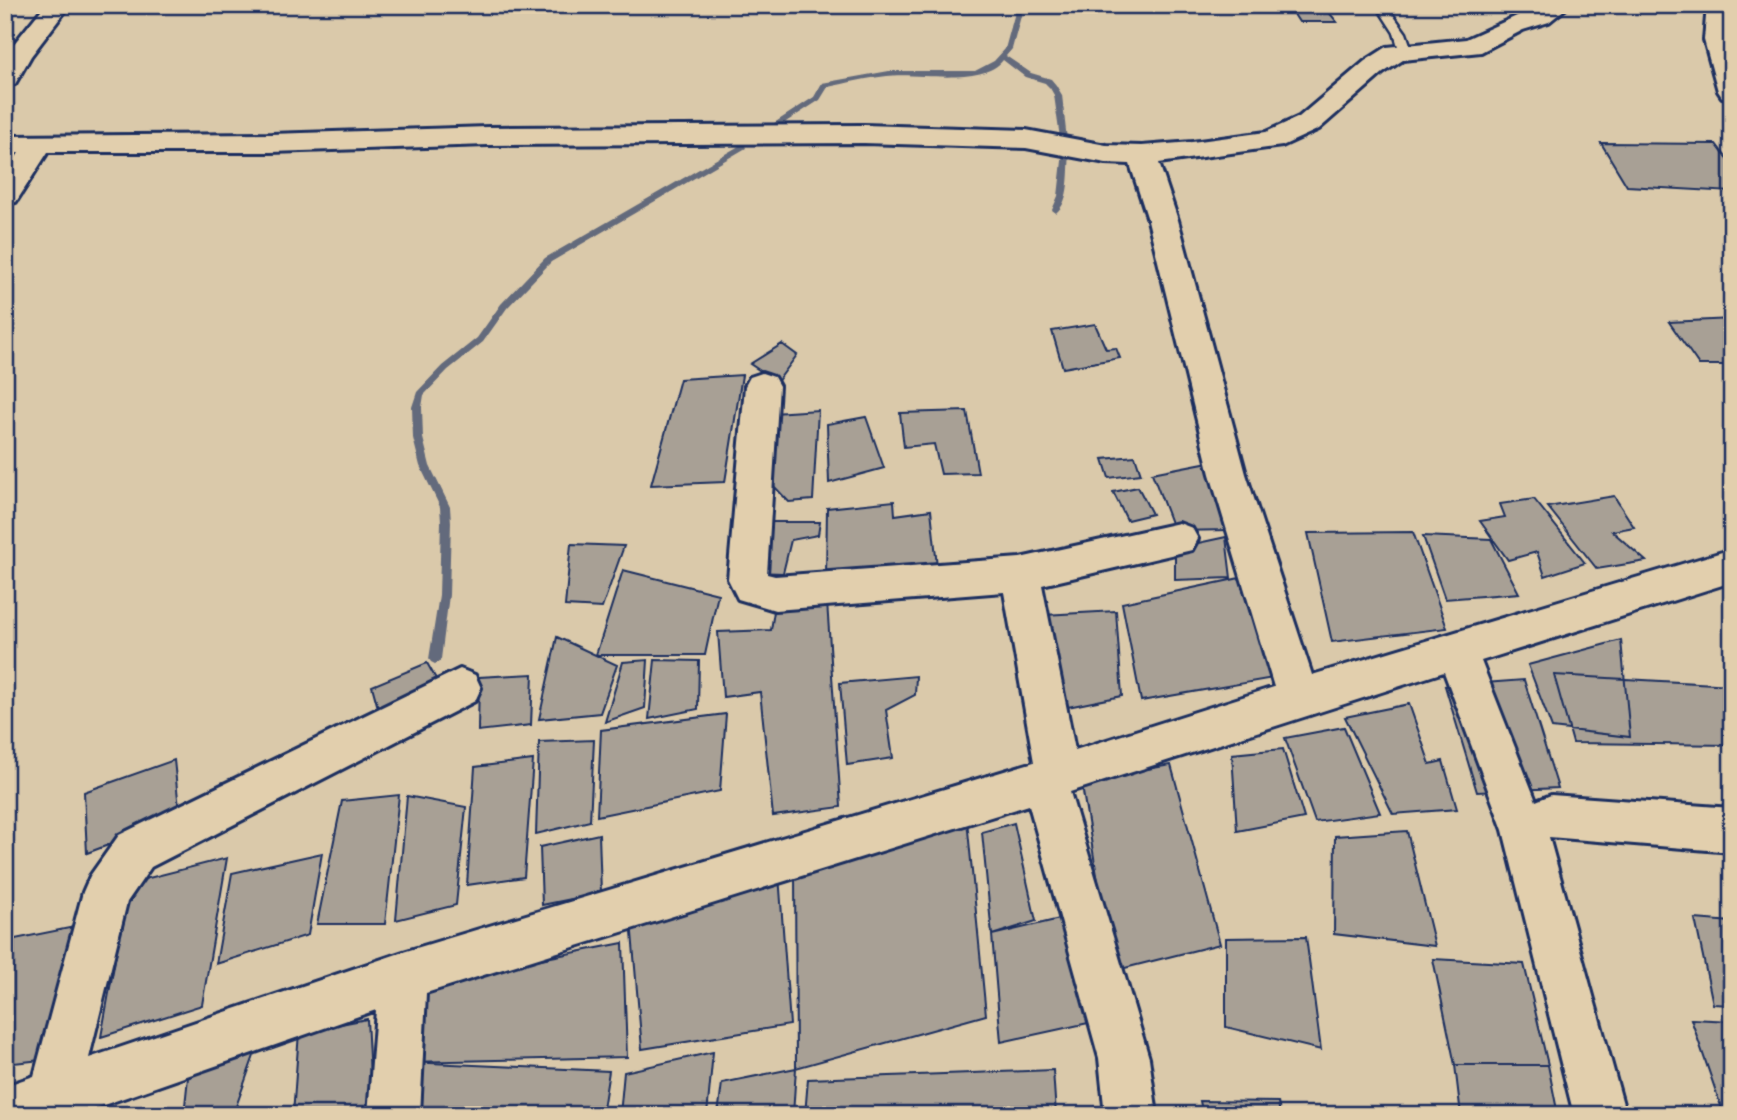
<svg xmlns="http://www.w3.org/2000/svg" width="1737" height="1120" font-family="Mali,sans-serif">
<style>
.lines{fill:none;stroke-linecap:round;stroke-linejoin:round}
.stream{fill:#646a7b;fill-rule:evenodd}
.building{fill:#a8a095;stroke:#1b2f5e;stroke-width:2}
.lane-casing{stroke:#1b2f5e;stroke-width:5}
.street-casing{stroke:#1b2f5e;stroke-width:6}
.lane{fill:#e2cfad;fill-rule:evenodd}
.street{fill:#e2cfad;fill-rule:evenodd}
</style>
<rect width="100%" height="100%" fill="#dac9aa"/>
<filter id="ink" filterUnits="userSpaceOnUse"><feTurbulence type="fractalNoise" baseFrequency=".0143" numOctaves="2"/><feDisplacementMap in="SourceGraphic" scale="14" xChannelSelector="R" yChannelSelector="G"/><feConvolveMatrix kernelMatrix="1 2 1 2 8 2 1 2 1" color-interpolation-filters="sRGB"/></filter>
<g filter="url(#ink)">
<g class="lines">
<!-- stream -->
<path class="stream" d="M1017,5H1024L1012,49L1006,56L1031,73L1051,79L1056,85L1062,95L1067,140H1061L1060,138L1054,95L1050,88L1045,83L1025,77L1003,60C982,87 918,72 887,76C867,78 847,83 828,87L820,100L775,129H772L768,127L814,97L822,83L889,71H975L994,61L1005,49Z
M739,146H745L746,148L551,262L507,308L483,342L448,370L424,395L422,407L423,438L430,466L450,507L451,522L449,595L441,659L439,662L435,664L431,662L429,659L439,595L441,522L440,507L420,466L413,438L412,407L417,392L442,366L477,338L501,304L545,258Z
M1063,152H1069L1070,154C1068,172 1071,201 1056,213L1052,210L1058,196Z"/>
</g>
<!-- building -->
<path class="building" d="M1288,5H1323L1337,22H1299Z
M1601,143L1716,144L1732,165V192L1627,186Z
M1732,319V365H1699L1669,322Z
M1095,324L1106,349L1116,348L1120,358L1063,368L1052,331Z
M782,344L797,355L777,382L750,364Z
M742,375L725,482L651,485L680,379Z
M818,410L813,500L789,502L771,483L773,413Z
M967,411L978,473L941,474L934,444L904,447L900,413Z
M866,417L884,468L829,483L827,424Z
M1135,456L1141,474L1109,478L1103,459Z
M1214,461L1230,530L1174,531L1152,473Z
M1138,487L1152,514L1127,520L1113,492Z
M1614,496L1634,527L1612,531L1646,561L1597,569L1548,507Z
M1534,499L1585,563L1545,576L1537,552L1508,560L1480,521L1505,517L1500,504Z
M894,501L895,515L931,510L937,566L826,576L827,508Z
M757,522H820L818,535L791,540L783,573L754,572Z
M1413,532L1447,628L1332,642L1308,533Z
M1423,536L1491,539L1519,593L1445,599Z
M1226,537L1231,578L1175,580V548Z
M571,544L624,546L602,608L565,606Z
M623,570L718,594L705,655H596Z
M1240,578L1279,677L1141,701L1122,603Z
M827,602L841,807L773,816L760,692L723,697L718,632L771,630L775,605Z
M1116,611L1122,696L1053,710L1044,615Z
M557,637L617,665L600,713L539,719Z
M1621,640L1630,737L1552,728L1528,665Z
M648,660L645,708L605,722L623,662Z
M655,660L699,661L698,709L649,719Z
M427,663L440,686L380,715L372,686Z
M533,674L531,725L478,731L479,677Z
M1554,675L1732,685V745L1573,743Z
M916,676L915,695L886,710L893,758L847,765L840,683Z
M1524,680L1558,788L1477,792L1445,686Z
M1409,704L1430,764L1443,761L1457,809L1393,814L1345,717Z
M726,714L720,791L597,816L601,730Z
M1344,727L1380,813L1315,822L1285,738Z
M594,740L590,821L536,834L539,742Z
M1283,749L1304,818L1237,831L1232,754Z
M174,760L180,818L87,853L84,792Z
M533,760L524,877L467,885L475,767Z
M1171,765L1220,944L1113,971L1081,780Z
M399,795L385,924H317L342,801Z
M407,796L466,807L456,905L396,920Z
M967,820L986,1015L796,1068L795,868Z
M1014,823L1036,921L992,935L982,832Z
M1407,831L1435,946L1334,934L1335,836Z
M599,834L601,893L542,905L540,847Z
M322,853L308,935L216,964L232,873Z
M227,858L202,1005L101,1037L129,883Z
M779,875L790,1025L642,1049L631,921Z
M1068,917L1102,1020L1001,1042L992,935Z
M1695,919L1732,922V1005L1713,1004Z
M84,925L41,1060L5,1064V941Z
M1306,937L1321,1050L1226,1027V938Z
M623,943L627,1057L408,1062L418,983Z
M1433,959L1524,964L1548,1065H1455Z
M367,1019L372,1115H293L299,1032Z
M1691,1019L1732,1021V1115H1724Z
M713,1052L707,1115H620L624,1072Z
M255,1053L233,1115H184L189,1068Z
M408,1062L609,1071L602,1115H404Z
M1455,1065H1548L1558,1115H1461Z
M796,1068L793,1115H718L722,1083Z
M1053,1070L1056,1115H805L808,1079Z
M1200,1101L1278,1102L1280,1115H1203Z"/>
<g class="lines">
<!-- lane casing -->
<g class="lane-casing">
<path id="lane" d="M1376,5H1386L1406,33L1412,50L1410,53H1400L1394,33Z"/>
</g>
<!-- street casing -->
<g class="street-casing">
<path id="street" d="M45,5H70L31,56L15,84L5,86V55Z
M1541,5H1570L1549,22L1523,30L1481,52L1403,60L1383,73L1319,129L1282,146L1159,163L1178,220L1246,474L1312,675L1732,549V582L1481,661L1536,801L1551,795L1732,808V852L1549,837L1626,1115H1574L1503,830L1444,672L1070,792L1149,1058L1157,1115H1105L1099,1058L1029,805L426,993L420,1115H368L376,1010L75,1115H5V1086L34,1076L83,892L90,876L119,835L460,669L475,675L481,688L475,701L151,867L127,902L89,1058L403,952L1034,762L1004,592L775,610L738,599L728,579L745,386L750,377L762,373L774,377L779,386L767,574L775,576L1020,558L1179,523L1192,528L1198,539L1192,550L1042,585L1075,750L1274,687L1210,474L1148,220L1130,164L1106,163L1026,148L864,143L488,145L271,152H48L16,202L5,204V173L19,153L5,154V136L271,134L488,127L864,125L1026,130L1106,145L1142,146L1192,142L1266,132L1299,117L1365,61L1387,47L1466,39Z
M1707,5H1732V99L1722,97L1718,91L1704,40Z"/>
</g>
<!-- lane -->
<use href="#lane" class="lane"/>
<!-- street -->
<use href="#street" class="street"/>
</g>
</g>
<!-- margin -->
<rect width="1737" height="1120" fill="none" stroke="#e2cfad" stroke-width="28"/>
<rect x="14" y="14" width="1709" height="1092" fill="none" stroke="#1b2f5e" stroke-width="2.5" filter="url(#ink)"/>
</svg>
